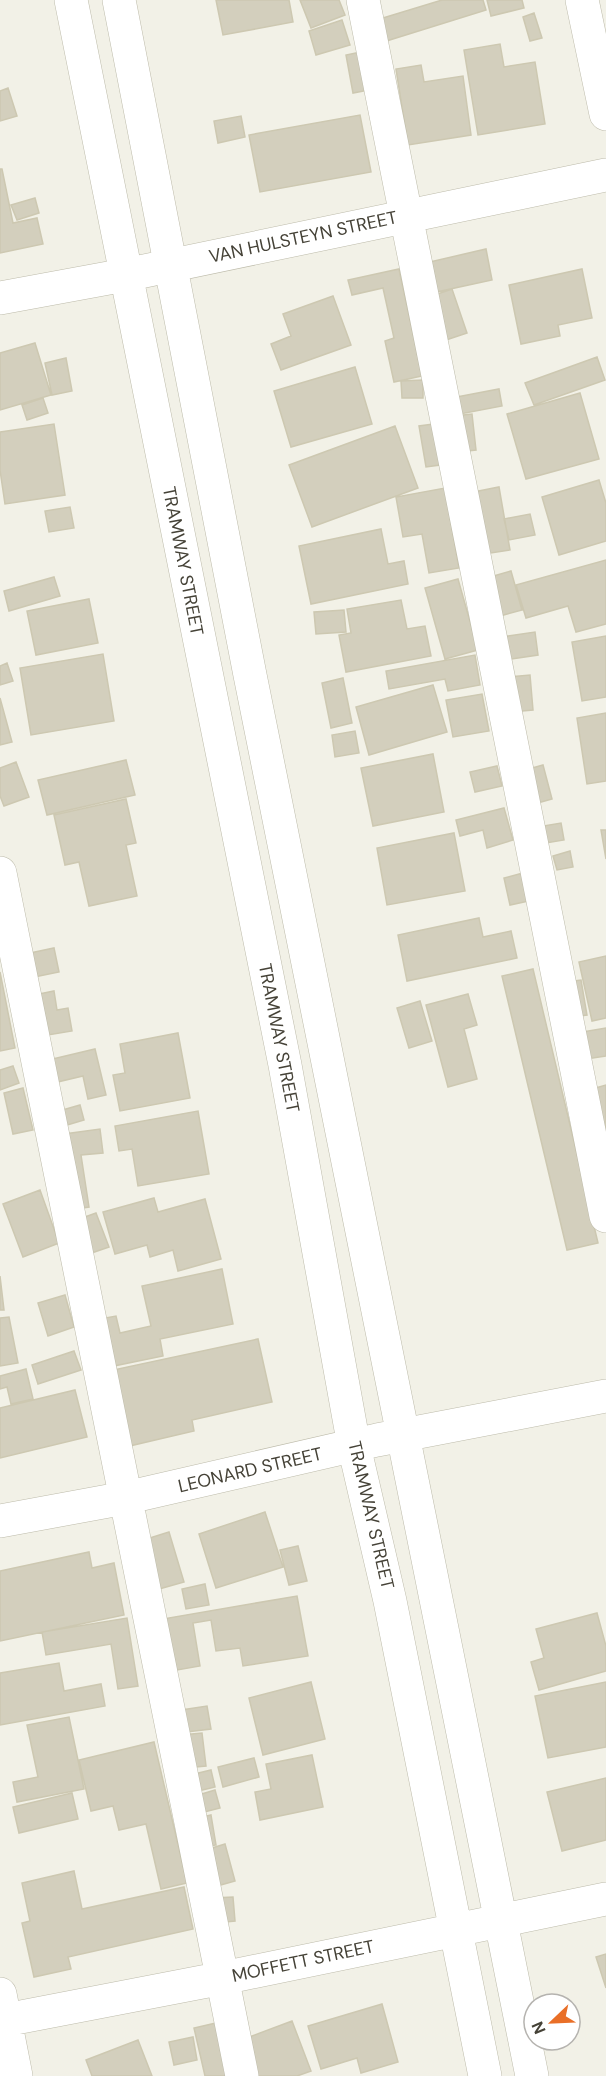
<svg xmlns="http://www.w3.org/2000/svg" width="606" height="2076" font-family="'DM Sans',sans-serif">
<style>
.building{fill:#d3cfbd;stroke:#cdc8b1;stroke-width:1.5}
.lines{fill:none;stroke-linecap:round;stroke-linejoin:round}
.minor-casing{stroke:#bdbbaa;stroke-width:34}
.minor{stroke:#fff;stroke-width:33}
.labels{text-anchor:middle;stroke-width:5;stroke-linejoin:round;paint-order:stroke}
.street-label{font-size:18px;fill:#454237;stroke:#fff}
</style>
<rect width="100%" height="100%" fill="#f2f1e7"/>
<!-- building -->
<path class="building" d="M216,0H289L293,22L223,35Z
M300,0H339L345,15L311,28Z
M442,0H483L486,10L380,43L373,21Z
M487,0H522L524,8L491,16Z
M534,13L542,38L530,41L523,17Z
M342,20L350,45L316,55L309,31Z
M500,44L504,67L535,62L545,124L478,135L464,50Z
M361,52L369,90L353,93L346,55Z
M421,65L424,82L463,76L471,135L408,145L396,69Z
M8,88L17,116L0,121V91Z
M360,115L371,172L260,192L249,135Z
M241,116L245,137L218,143L214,121Z
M0,169H2L13,223L37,218L43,244L0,253Z
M35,198L39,213L17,220L11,205Z
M486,249L492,280L427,294L421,264Z
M399,269L422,376L394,382L385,341L394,338L383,288L352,295L348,280Z
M582,269L592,318L558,325L560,336L521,344L509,285Z
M452,289L467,333L440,342L426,298Z
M333,296L351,345L281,370L271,344L291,336L283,314Z
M35,343L51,395L0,410V353Z
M597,357L605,380L534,405L525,383Z
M66,358L72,391L52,395L45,363Z
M355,367L372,424L291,447L274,391Z
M423,380V398H402L401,381Z
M499,389L502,406L455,415L451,398Z
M580,393L599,459L526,479L507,414Z
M43,398L48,413L27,420L22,405Z
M472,414L476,450L458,452L454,416Z
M54,424L65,495L5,504L0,470V432Z
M433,424L440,465L426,467L419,426Z
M395,426L418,488L312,527L289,465Z
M599,480L606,503V541L559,555L542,497Z
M499,487L510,550L478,555L468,493Z
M445,488L459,568L429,573L422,534L403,537L396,497Z
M70,507L74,528L49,532L45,511Z
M530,514L535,535L509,540L504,519Z
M381,529L388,564L404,561L408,584L311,604L299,546Z
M606,560V624L576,632L568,606L526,618L516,585Z
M511,571L522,610L500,616L490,577Z
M54,577L60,596L9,611L4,591Z
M458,579L478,650L445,659L425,588Z
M89,599L98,643L36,655L27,611Z
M401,600L407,629L425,626L431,656L346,672L339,635L351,633L347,609Z
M344,610L346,632L316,634L314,612Z
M535,632L538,655L504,660L501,637Z
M606,636V697L582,701L572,642Z
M103,654L114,721L31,735L20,668Z
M475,655L480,685L448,691L445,679L389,689L386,671Z
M7,663L13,681L0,685V666Z
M530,675L533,710L511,712L508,677Z
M343,678L352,723L331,728L322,683Z
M433,685L447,732L369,755L356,707Z
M482,694L489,731L453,737L446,700Z
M0,698L12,742L0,745Z
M606,713V781L587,784L577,718Z
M355,731L359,753L335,757L332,735Z
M433,754L444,812L373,826L361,768Z
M126,760L135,795L47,815L38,780Z
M16,762L29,797L4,806L0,796V768Z
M543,765L552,799L534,804L525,770Z
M497,766L502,786L475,792L470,772Z
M126,799L136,843L126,845L137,896L89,906L79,862L65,865L54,815Z
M504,808L513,840L487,848L483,830L460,836L456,820Z
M561,823L564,840L540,844L537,827Z
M601,830H606V859Z
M454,833L465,891L387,905L377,848Z
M570,851L573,867L557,870L553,856Z
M523,873L529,901L510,905L504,878Z
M479,918L483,937L511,931L517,958L407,981L398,935Z
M54,948L59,972L29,978L25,954Z
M606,956V1018L592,1021L579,962Z
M533,969L598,1243L567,1250L502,976Z
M0,972L15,1048L0,1051Z
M581,980L587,1015L572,1017L566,982Z
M54,991L57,1010L68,1008L72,1031L42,1036L34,995Z
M468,994L477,1025L464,1029L477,1079L448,1087L426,1005Z
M420,1001L432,1041L409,1048L397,1008Z
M606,1028V1056L580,1060L576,1033Z
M178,1033L190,1098L120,1111L113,1075L125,1073L120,1044Z
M95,1049L106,1095L88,1099L83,1076L49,1084L44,1061Z
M13,1066L19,1083L0,1090V1070Z
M606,1085V1139L585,1091Z
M23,1088L33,1130L13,1134L4,1093Z
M80,1105L84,1120L57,1128L52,1113Z
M198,1111L209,1174L138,1186L132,1149L119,1151L115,1126Z
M100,1129L103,1153L81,1155L89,1207L69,1210L57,1135Z
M40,1190L59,1243L23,1257L3,1204Z
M154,1198L158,1212L205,1199L221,1259L178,1271L173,1250L150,1257L147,1245L115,1254L103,1212Z
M96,1213L109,1247L83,1256L71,1222Z
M222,1269L233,1324L160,1339L163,1356L104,1368L94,1320L116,1316L120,1333L151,1326L142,1286Z
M0,1276L4,1310H0Z
M65,1295L74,1327L48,1336L38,1303Z
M9,1317L18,1363L0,1366V1318Z
M258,1339L272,1402L192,1420L194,1431L121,1448L104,1372Z
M74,1351L81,1370L38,1384L32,1365Z
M26,1369L33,1399L11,1404L7,1387L0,1389V1376Z
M75,1390L87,1437L0,1458V1408Z
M265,1512L283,1567L216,1588L199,1534Z
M169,1532L184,1582L152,1591L137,1542Z
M298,1546L307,1581L289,1585L280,1550Z
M89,1552L92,1568L114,1563L124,1615L0,1641V1571Z
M205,1584L209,1605L186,1609L182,1589Z
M297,1596L308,1656L243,1666L240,1648L216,1651L211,1620L193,1623L200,1666L166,1672L157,1620Z
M597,1613L606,1646V1671L539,1690L531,1662L544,1658L536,1629Z
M127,1618L138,1686L118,1689L111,1644L46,1655L42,1632Z
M59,1663L64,1691L101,1684L105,1706L0,1725V1673Z
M311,1682L325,1739L263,1755L249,1698Z
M606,1682V1747L548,1758L535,1696Z
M207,1706L211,1729L178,1733L175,1711Z
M69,1717L84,1789L17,1802L13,1782L38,1777L27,1725Z
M202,1733L206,1766L185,1768L181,1735Z
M154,1742L187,1883L161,1889L146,1824L119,1830L113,1806L91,1811L79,1760Z
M312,1755L323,1807L260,1820L255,1792L271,1789L266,1764Z
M254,1758L259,1777L223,1787L218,1767Z
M211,1770L215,1787L194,1792L190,1775Z
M606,1778V1840L562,1851L547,1792Z
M215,1790L220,1808L200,1813L195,1796Z
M72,1793L78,1819L19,1833L13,1807Z
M211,1815L216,1845L199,1848L194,1819Z
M225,1844L235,1881L210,1888L199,1852Z
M74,1871L82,1909L184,1887L193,1929L68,1957L71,1969L34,1977L22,1923L30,1921L22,1883Z
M233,1897L235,1921L215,1923L213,1898Z
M606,1954V1988L596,1957Z
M382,2004L398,2062L361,2073L357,2058L321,2069L308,2026Z
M292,2021L311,2071L297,2076H258L244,2039Z
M216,2023L227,2076H205L194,2028Z
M193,2037L197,2060L174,2065L169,2042Z
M138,2040L152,2076H92L86,2060Z"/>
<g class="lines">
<!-- minor casing -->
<g class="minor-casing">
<path id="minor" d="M71,0L285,1065L354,1446L390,1601L485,2076
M119,0L250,675L532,2076
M363,0L606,1216
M582,0L606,114
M0,298L125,275L606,175
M0,873L242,2076
M0,1521L125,1498L377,1440L606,1396
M0,1994L16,2076
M0,2021L223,1978L606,1899"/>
</g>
<!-- minor -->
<use href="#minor" class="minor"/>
</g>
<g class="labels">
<!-- street labels -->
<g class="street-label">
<text transform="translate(303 237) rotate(-12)" y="6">VAN HULSTEYN STREET</text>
<text transform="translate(183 561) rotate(79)" y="6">TRAMWAY STREET</text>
<text transform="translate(279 1038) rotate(79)" y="6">TRAMWAY STREET</text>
<text transform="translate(250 1470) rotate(-13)" y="6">LEONARD STREET</text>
<text transform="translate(371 1515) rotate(77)" y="6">TRAMWAY STREET</text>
<text transform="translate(303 1961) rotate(-12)" y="6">MOFFETT STREET</text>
</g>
</g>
<!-- north arrow -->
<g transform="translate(552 2022) rotate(247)"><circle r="28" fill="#ffffff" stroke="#b5b3af" stroke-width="1.5"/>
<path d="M0-4.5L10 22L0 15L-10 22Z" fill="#e96f27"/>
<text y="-9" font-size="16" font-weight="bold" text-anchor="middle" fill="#454237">N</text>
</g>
</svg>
